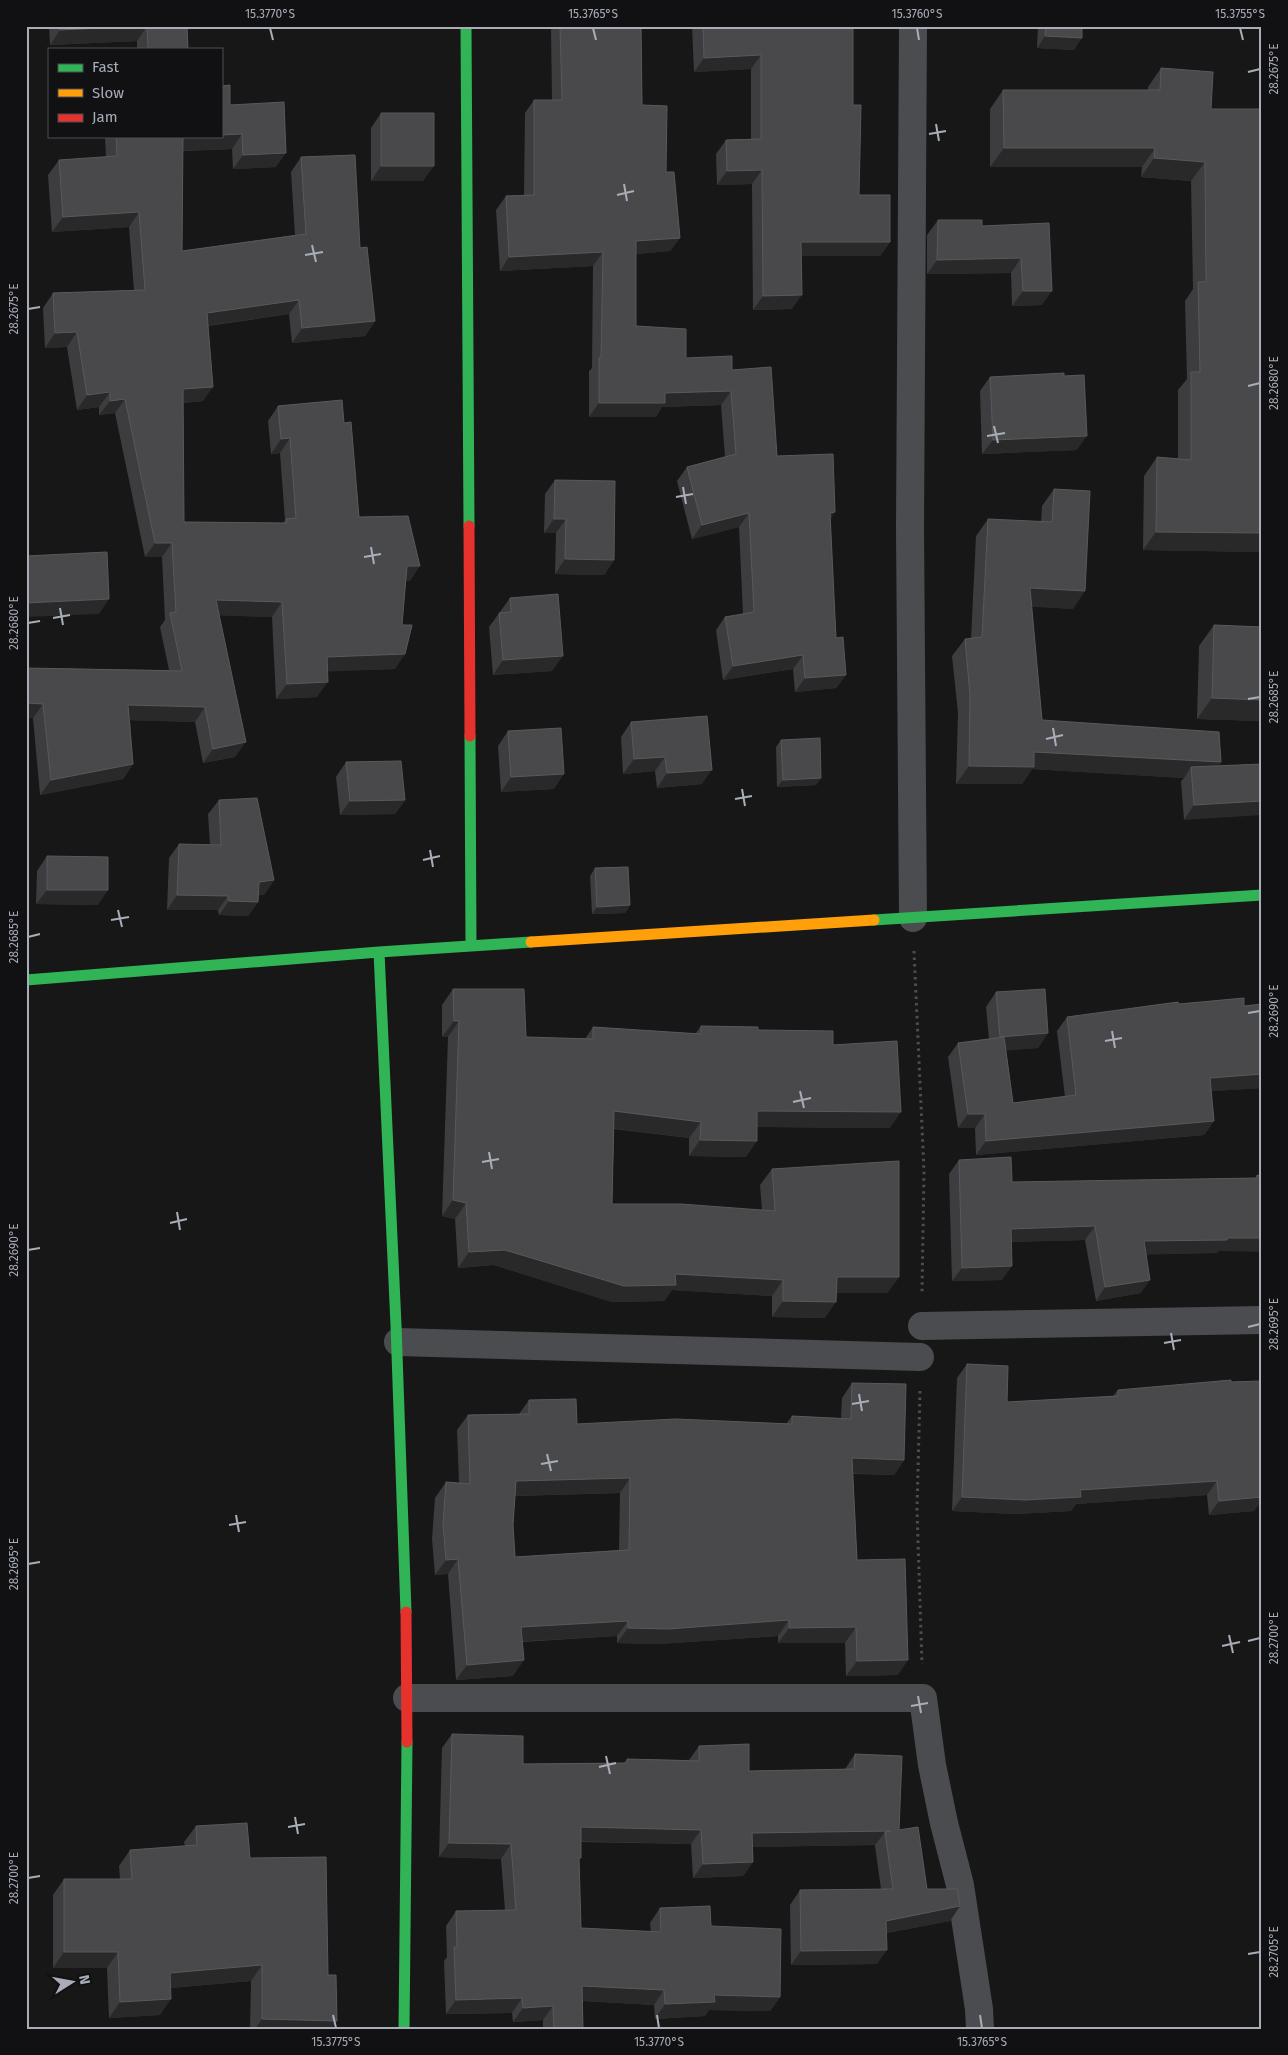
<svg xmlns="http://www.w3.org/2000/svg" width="1288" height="2055" font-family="'Fira Sans',sans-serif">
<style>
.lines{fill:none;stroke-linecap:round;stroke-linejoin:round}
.path{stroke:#4d4e52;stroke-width:3;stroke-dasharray:2.5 4;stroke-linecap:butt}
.street{stroke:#4b4c50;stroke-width:28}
.fast{stroke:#30b455;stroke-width:11}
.slow{stroke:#ff9f0a;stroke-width:11}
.jam{stroke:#e5322d;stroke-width:11}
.wall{fill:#3d3d3f;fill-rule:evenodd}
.shaded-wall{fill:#29292a}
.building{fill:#49494c;stroke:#58595d;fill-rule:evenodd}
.ticks{fill:none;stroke:#a8adb8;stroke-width:2}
.neatline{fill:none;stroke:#a8adb8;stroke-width:2}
.ticks-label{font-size:12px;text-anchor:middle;fill:#a8adb8}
</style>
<rect width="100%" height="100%" fill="#171717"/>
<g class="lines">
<!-- path -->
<path class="path" d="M914,951L924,1171L922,1292
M920,1391L917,1510L922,1664"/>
<!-- street -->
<path class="street" d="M913,918L910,528L913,26
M922,1326L1262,1320
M398,1342L920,1357
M407,1698H923L932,1765L944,1823L960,1885L979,2009L980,2029"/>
<!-- fast -->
<path class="fast" d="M466,26L469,526
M470,736L471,946
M874,920L1262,895
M379,952L396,1325L406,1612
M26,980L379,952L531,942
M404,2029L407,1742"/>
<!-- slow -->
<path class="slow" d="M531,942L874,920"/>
<!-- jam -->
<path class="jam" d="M469,526L470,736
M406,1612L407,1742"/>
</g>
<!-- wall -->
<path class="wall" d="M49,26H187L188,49H137V41L50,45Z
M553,26H641L642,105L666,172L680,238L670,251L636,254V326L686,358L732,370L777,456L830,520L836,638L846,675L836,688L795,692L793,669L723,680L716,630L725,617L743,614L739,527L692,539L677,481L687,467L725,457L721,405L662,407L656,417H589V371L592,368L593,266L500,271L496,210L506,196L524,195L525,113L534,100H552L551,30Z
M692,26H853V105L859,195L890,242L880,256H801L792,309L753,310L752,184L717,185L716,154L726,140L751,139V69L694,72Z
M1038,26H1082L1074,50L1037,48Z
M1161,68L1211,109H1262V552L1143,550L1144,476L1157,457L1178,459V390L1187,379L1185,301L1193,289L1191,181L1141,177L1142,167H990V109L1003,90H1148V87Z
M230,105L276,167L233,169L232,149L183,151L182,251L295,235L291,172L301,157L360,248L375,321L365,336L292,343L289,314L208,326L203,401L183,403L184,522L283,523L285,520L280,453L271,454L268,421L278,406L344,423L359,517L410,581L405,580L395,669L327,671L317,697L276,699L272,617L219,615L235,757L203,763L195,722L130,720L133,764L123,779L40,795L33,718L26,668L169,670L160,627L165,620L162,557H145L115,413L99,415V407L77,410L67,347L45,348L43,308L53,293L134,290L129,227L52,232L48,175L59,160L106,157L105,136H221Z
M381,113L423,181H371V128Z
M938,220L982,226L1049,223L1042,305L1012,306L1011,273L927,274V235Z
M1064,376L1077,450L982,454L980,391L990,377Z
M555,480L614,560L604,575L555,574L556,533H544L545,494Z
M1054,489L1073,609L1031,606L1042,720L1221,762L1218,766L1262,764L1184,820L1181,781L1184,778L1032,769L1022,784H956L958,713L952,656L965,639H971L976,536L988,519L1041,522L1042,506Z
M510,598L552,671L493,675L489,627Z
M1214,625L1262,627V721L1197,719L1199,646Z
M631,722L702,784L657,788L655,771L623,774L621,737Z
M508,731L554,789L501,792L498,746Z
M781,740L821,778L816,785L777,787L776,747Z
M346,762L405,800L395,814L340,815L336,777Z
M219,800L274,880L264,895H258V902L248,916L219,915L218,910H167L169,858L179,844L210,845L208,814Z
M47,856L98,905L36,904L37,871Z
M595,868L630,905L625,913L592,914L590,876Z
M453,989L526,1037L585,1039L593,1027L695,1034L701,1026L758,1030L833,1045L890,1128L757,1127L746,1157L689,1156V1138L614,1129L612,1204L762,1210L760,1185L772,1169L899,1277L887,1293H836L825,1318L772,1317V1296L672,1290L664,1301L612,1302L494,1265L458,1268L455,1219L442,1216L448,1037H442V1005Z
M996,992L1048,1033L1038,1048L1006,1050L1013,1103L1065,1097L1057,1031L1067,1017L1179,1004L1244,1006L1262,1088L1211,1091L1214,1121L1204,1135L976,1155L975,1128H958L948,1057L958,1043L989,1039L986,1007Z
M959,1160L1012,1182L1255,1178L1257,1175L1262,1176L1217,1253L1147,1254L1141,1293L1096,1301L1085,1240L1011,1242L1002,1280L952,1281L949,1174Z
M967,1364L1007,1402L1113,1396L1118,1390L1254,1511L1209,1515L1207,1495L1076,1504L1071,1511L1015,1514L952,1511L957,1378Z
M852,1383L904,1460L894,1475L853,1474L857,1560L898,1675L846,1676L845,1643H778V1636L658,1644L617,1643V1636L522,1642L513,1676L456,1680L448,1574L435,1575L432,1539L435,1498L446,1482L459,1483L457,1430L468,1415L519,1414L529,1400L577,1424H786L792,1416L841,1418L842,1398ZM620,1493L619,1550L515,1557L513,1525L515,1496Z
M452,1734L523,1764L624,1763L627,1759L689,1760L699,1746L749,1771L845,1769L855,1754L899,1830L927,1889L960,1906L950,1921L887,1933L877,1964L791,1965L790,1905L800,1890L881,1889L875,1846V1845L752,1847L753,1862L743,1876L693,1878L691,1844L581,1842L579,1861L581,1928L651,1932L650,1923L660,1908L711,1926L780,1997L770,2011L709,2010L705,2016L655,2019L654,2005L583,2001V2029H543V2020L513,2022L512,2013L446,2014L444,1961L447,1957L446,1926L456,1911L505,1910L501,1859L439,1857L442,1748Z
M196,1826L250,1858L328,1975L337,2021L331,2029H250L251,1981L170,1988L160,2015L109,2018L107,1968H53V1895L64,1879H120L119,1866L130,1850L185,1846L184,1842Z"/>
<!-- shaded-wall -->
<path class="shaded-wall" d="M147,26L137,41L50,45L60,30Z
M1045,36L1082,38L1074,50L1037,48Z
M761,55L751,69L694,72L704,58Z
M242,134L232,149L173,151L183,136H221V135Z
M1004,148H1155L1142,167H990Z
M286,153L276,167L233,169L243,155Z
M1154,158L1205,162L1191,181L1141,177Z
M381,166H434L423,181H371Z
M762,170L752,184L717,185L727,171Z
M139,212L129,227L52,232L63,217Z
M680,238L670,251L627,255L636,241Z
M801,242H890L880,256H791Z
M603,252L593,266L500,271L509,257Z
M1021,258L1011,273L927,274L937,260Z
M1023,291H1052L1042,305L1012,306Z
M802,295L792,309L753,310L763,296Z
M299,300L289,314L197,327L207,313Z
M375,321L365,336L292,343L302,328Z
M77,332L67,347L45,348L55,333Z
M213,387L203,401L173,404L183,389Z
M731,391L721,405L662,407L656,417H589L599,403L665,393Z
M110,392L99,407L77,410L87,395Z
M125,399L115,413L99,415L110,401Z
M1087,436L1077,450L982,454L993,440Z
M290,438L280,453L271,454L281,439Z
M835,512L826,526L830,513Z
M749,513L739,527L692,539L702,525Z
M554,519H566L556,533H544Z
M1156,532L1262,533V552L1143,550Z
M155,543H172L162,557H145Z
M565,559L614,560L604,575L555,574Z
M407,566H420L410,581L396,580Z
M1030,588L1085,591L1073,609L1017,606Z
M109,599L99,614L26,617V603Z
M216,600L282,602L272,617L206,615Z
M405,654L395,669L316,672L327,657Z
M803,655L793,669L723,680L733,666Z
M563,656L552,671L493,675L503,660Z
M846,675L836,688L795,692L805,678Z
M328,682L317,697L276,699L287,684Z
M1212,698L1262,700V721L1197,719Z
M26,703L43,704L33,718H26Z
M128,705L205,707L195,722L118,720Z
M246,742L235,757L203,763L213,749Z
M1034,752L1221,762L1209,779L1191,767L1184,778L1032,769L1022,784H956L969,766Z
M665,757L655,771L623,774L634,759Z
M133,764L123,779L40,795L51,780Z
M712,770L702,784L657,788L667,773Z
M564,774L554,789L501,792L511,777Z
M821,778L816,785L777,787L783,780Z
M405,800L395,814L340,815L350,801Z
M1262,801V815L1184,820L1194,805Z
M274,880L264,895L248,897L259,882Z
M47,890H108L98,905L36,904Z
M177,895L228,896L218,910H167Z
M229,901L258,902L248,916L219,915Z
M630,905L625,913L592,914L597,907Z
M454,1021H459L448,1037H442Z
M1048,1033L1038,1048L990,1052L1000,1037Z
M1262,1074V1088L1200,1092L1210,1078Z
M614,1111L701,1122L689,1138L603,1127Z
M757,1111L901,1112L890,1128L746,1127Z
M968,1114H985L975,1128H958Z
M1214,1121L1204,1135L976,1155L986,1141Z
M700,1140L757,1141L746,1157L689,1156Z
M453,1200L466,1203L455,1219L442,1216Z
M1095,1226L1085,1240L1001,1242L1011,1229Z
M1227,1238H1262V1252L1219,1251L1217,1253L1135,1255L1144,1241Z
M505,1250L675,1274L783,1280L772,1296L672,1290L664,1301L612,1302L494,1265L458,1268L469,1252Z
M1012,1266L1002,1280L952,1281L962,1268Z
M837,1277H899L887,1293H826Z
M1150,1280L1141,1293L1096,1301L1105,1287Z
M783,1301L836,1302L825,1318L772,1317Z
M852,1458L904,1460L894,1475L842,1473Z
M630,1478L620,1493L505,1496L516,1481Z
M1217,1481L1207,1495L1076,1504L1071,1511L1015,1514L952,1511L962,1497L1080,1490Z
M1262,1497V1501L1254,1511L1209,1515L1219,1501Z
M458,1559L448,1574L435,1575L446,1560Z
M789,1620L778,1636L658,1644L617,1643L628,1628Z
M628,1621L617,1636L510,1642L521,1627Z
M856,1627L845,1643H778L789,1628Z
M524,1660L513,1676L456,1680L467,1665Z
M908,1660L898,1675L846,1676L857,1661Z
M581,1827L701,1830L691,1844L571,1841Z
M891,1831L885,1832L875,1845L742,1847L752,1833Z
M449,1843L511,1844L501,1859L439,1857Z
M753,1862L743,1876L693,1878L703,1864Z
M960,1906L950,1921L876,1935L886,1921Z
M887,1950L877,1964L791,1965L801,1951Z
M64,1952H118L107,1968H53Z
M262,1965L251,1981L159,1989L170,1973Z
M582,1986L664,1990L654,2005L572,2000Z
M714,1995L780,1997L770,2011L709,2010L705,2016L655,2019L665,2004Z
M522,1998L512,2013L446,2014L456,2000Z
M171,1999L160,2015L109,2018L120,2002Z
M553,2006L543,2020L513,2022L523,2008Z
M262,2019L337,2021L331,2029H255Z"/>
<!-- building -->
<path class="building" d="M60,26H187L188,49H148L147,26L60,30Z
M560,26H641L642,105L667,106L666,172H674L680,238L636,241V326L686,329V358L732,356V370L771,367L777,456L833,454L835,512L830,513L836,638L843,637L846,675L805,678L803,655L733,666L725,617L754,612L749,513L702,525L687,467L736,454L731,391L665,393V403H599V358L601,357L603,252L509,257L506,196L534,195V100H562Z
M703,26H853V105H861L859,195H890V242H801L802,295L763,296L762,170L727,171L726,140L761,139V55L704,58Z
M1046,26H1082V38L1045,36Z
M1161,68L1213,72L1211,109H1262V533L1156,532L1157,457L1191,460V372H1200L1198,282H1206L1205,162L1154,158L1155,148H1004L1003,90H1160Z
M230,85V105L284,102L286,153L243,155L242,134L221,135V86Z
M381,113H434V166H381Z
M116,136H184H183L182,251L306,234L301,157L355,155L360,248L367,247L375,321L302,328L299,300L207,313L213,387L183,389L184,522L287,523L286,519L296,518L290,438L281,439L278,406L342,400L344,423L351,422L359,517L408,516L420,566H407L402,625H412L405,654L327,657L328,682L287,684L282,602L216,600L246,742L213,749L205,707L128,705L133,764L51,780L43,704L26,703V668L182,671L170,613L176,612L172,543H155L125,399L110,401V392L87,395L77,332L55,333L53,293L145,290L139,212L63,217L59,160L117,156Z
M938,220H982V226L1049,223L1052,291H1023L1021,258L937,260Z
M1064,373V376L1084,375L1087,436L993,440L990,377Z
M555,480L615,481L614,560L565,559L566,519H554Z
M1054,489L1090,491L1085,591L1030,588L1042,720L1219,732L1221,762L1034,752V767L969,766L970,695L965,639L982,637L988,519L1052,522Z
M107,552L109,599L26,603V556Z
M558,594L563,656L503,660L499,613L511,612L510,598Z
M1214,625L1262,627V700L1212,698Z
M707,716L712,770L667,773L665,757L634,759L631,722Z
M561,728L564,774L511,777L508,731Z
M820,738L821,778L783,780L781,740Z
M401,761L405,800L350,801L346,762Z
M1262,764V801L1194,805L1191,767Z
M257,798L274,880L259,882L258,902L229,901L228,896L177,895L179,844L221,845L219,800Z
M47,856L108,857V890H47Z
M628,867L630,905L597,907L595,868Z
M453,989H524L526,1037L593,1039V1027L701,1034V1026L758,1027V1030L833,1031V1045L897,1041L901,1112L757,1111V1141L700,1140L701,1122L614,1111L612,1204H681L775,1211L772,1169L899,1161V1277H837L836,1302L783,1301V1280L675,1274L676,1285L624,1286L505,1250L469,1252L466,1203L453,1200L459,1021H454Z
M1045,989L1048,1033L1000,1037L996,992Z
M1244,998V1006L1262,1004V1074L1210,1078L1214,1121L986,1141L985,1114H968L958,1043L1004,1037L1013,1103L1076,1095L1067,1017L1178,1002L1179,1004Z
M1011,1157L1012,1182L1257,1178V1175L1262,1176V1238H1227V1240L1144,1241L1150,1280L1105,1287L1095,1226L1011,1229L1012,1266L962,1268L959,1160Z
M967,1364L1008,1366L1007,1402L1118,1396V1390L1231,1380V1382L1262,1381V1453H1261L1262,1464V1497L1219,1501L1217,1481L1080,1490L1081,1497L1025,1500L962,1497Z
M852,1383L906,1384L904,1460L852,1458L857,1560L905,1559L908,1660L857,1661L856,1627L789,1628V1620L668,1629L628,1628V1621L521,1627L524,1660L467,1665L458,1559L446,1560L443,1524L446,1482L470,1484L468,1415L529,1414V1400L576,1399L577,1424L676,1419L792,1424V1416L851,1419ZM630,1478L629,1550L515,1557L513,1525L516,1481Z
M452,1734L523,1736V1764L627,1763V1759L699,1761V1746L749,1744V1771L854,1769L855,1754L902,1756L899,1830L918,1827L927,1889H957L960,1906L886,1921L887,1950L801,1951L800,1890L893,1889L885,1832L891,1831L752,1833L753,1862L703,1864L701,1830L581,1827V1858H579L581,1928L661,1932L660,1908L710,1906L711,1926L781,1929L780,1997L714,1995L715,2002L665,2004L664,1990L582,1986L583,2029H554L553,2006L523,2008L522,1998L456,2000L454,1947H457L456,1911L516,1910L511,1844L449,1843Z
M247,1823L250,1858L326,1857L328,1975H336L337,2021L262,2019V1965L170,1973L171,1999L120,2002L118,1952H64V1879H132L130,1850L197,1845L196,1826Z"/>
<!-- ticks -->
<path class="ticks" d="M270,28L273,40M593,28L596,40M917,28L919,40M1240,28L1243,40M1248,72L1260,69M936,124L939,141M929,134L946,131M624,184L627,201M617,195L634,191M312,245L316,262M305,255L323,252M28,309L40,307M1248,386L1260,383M994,426L998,443M987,436L1005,433M683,487L686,504M676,497L693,494M371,547L374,564M364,557L381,554M60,608L63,625M53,618L70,615M28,623L40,621M1248,699L1260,697M1053,728L1056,746M1046,739L1063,735M742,789L745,806M735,799L752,796M430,850L433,867M423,860L440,856M118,910L122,927M111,920L129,917M28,937L40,934M1248,1013L1260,1011M1112,1031L1115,1048M1105,1041L1122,1038M800,1091L804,1108M793,1102L811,1098M489,1152L492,1169M482,1162L499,1159M177,1212L180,1230M170,1223L187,1219M28,1250L40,1248M1248,1327L1260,1324M1171,1333L1174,1350M1164,1343L1181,1340M859,1394L862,1411M852,1404L869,1401M547,1454L551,1471M541,1464L558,1461M236,1515L239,1532M229,1525L246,1522M28,1564L40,1562M1229,1635L1233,1653M1248,1641L1260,1638M1222,1646L1240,1642M918,1696L921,1713M911,1706L928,1703M606,1756L610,1774M599,1767L616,1763M295,1817L298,1834M288,1827L305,1824M28,1878L40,1876M1248,1954L1260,1952M333,2015L336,2028M657,2015L659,2028M980,2015L982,2028"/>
<!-- border -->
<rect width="1288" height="2055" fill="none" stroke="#111113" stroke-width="55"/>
<!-- legend -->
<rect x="48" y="48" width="175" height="90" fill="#111113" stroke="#4d4f55"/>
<rect x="58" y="64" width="25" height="8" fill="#30b455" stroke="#4d4f55"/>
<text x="92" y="72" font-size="15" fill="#a8adb8">Fast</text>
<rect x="58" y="89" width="25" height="8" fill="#ff9f0a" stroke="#4d4f55"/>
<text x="92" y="98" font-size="15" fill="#a8adb8">Slow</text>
<rect x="58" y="114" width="25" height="8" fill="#e5322d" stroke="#4d4f55"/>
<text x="92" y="122" font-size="15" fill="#a8adb8">Jam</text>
<!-- north arrow -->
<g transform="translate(72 1982) rotate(79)" stroke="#111113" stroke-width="4" paint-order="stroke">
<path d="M0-4L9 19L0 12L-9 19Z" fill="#a8adb8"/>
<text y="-8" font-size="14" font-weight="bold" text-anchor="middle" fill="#a8adb8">N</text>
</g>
<rect x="28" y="28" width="1232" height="2000" class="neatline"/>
<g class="ticks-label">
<text x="270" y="18">15.3770°S</text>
<text x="593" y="18">15.3765°S</text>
<text x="917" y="18">15.3760°S</text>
<text x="1240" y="18">15.3755°S</text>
<text transform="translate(1274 69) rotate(-90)" y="4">28.2675°E</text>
<text transform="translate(14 309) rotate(-90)" y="4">28.2675°E</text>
<text transform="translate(1274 383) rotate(-90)" y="4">28.2680°E</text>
<text transform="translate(14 623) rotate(-90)" y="4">28.2680°E</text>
<text transform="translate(1274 697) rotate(-90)" y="4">28.2685°E</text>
<text transform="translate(14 937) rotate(-90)" y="4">28.2685°E</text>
<text transform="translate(1274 1011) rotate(-90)" y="4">28.2690°E</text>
<text transform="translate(14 1250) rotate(-90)" y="4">28.2690°E</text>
<text transform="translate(1274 1324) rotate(-90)" y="4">28.2695°E</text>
<text transform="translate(14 1564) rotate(-90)" y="4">28.2695°E</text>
<text transform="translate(1274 1638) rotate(-90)" y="4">28.2700°E</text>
<text transform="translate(14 1878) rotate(-90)" y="4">28.2700°E</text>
<text transform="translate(1274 1952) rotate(-90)" y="4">28.2705°E</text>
<text x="336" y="2046">15.3775°S</text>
<text x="659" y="2046">15.3770°S</text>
<text x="982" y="2046">15.3765°S</text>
</g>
</svg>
